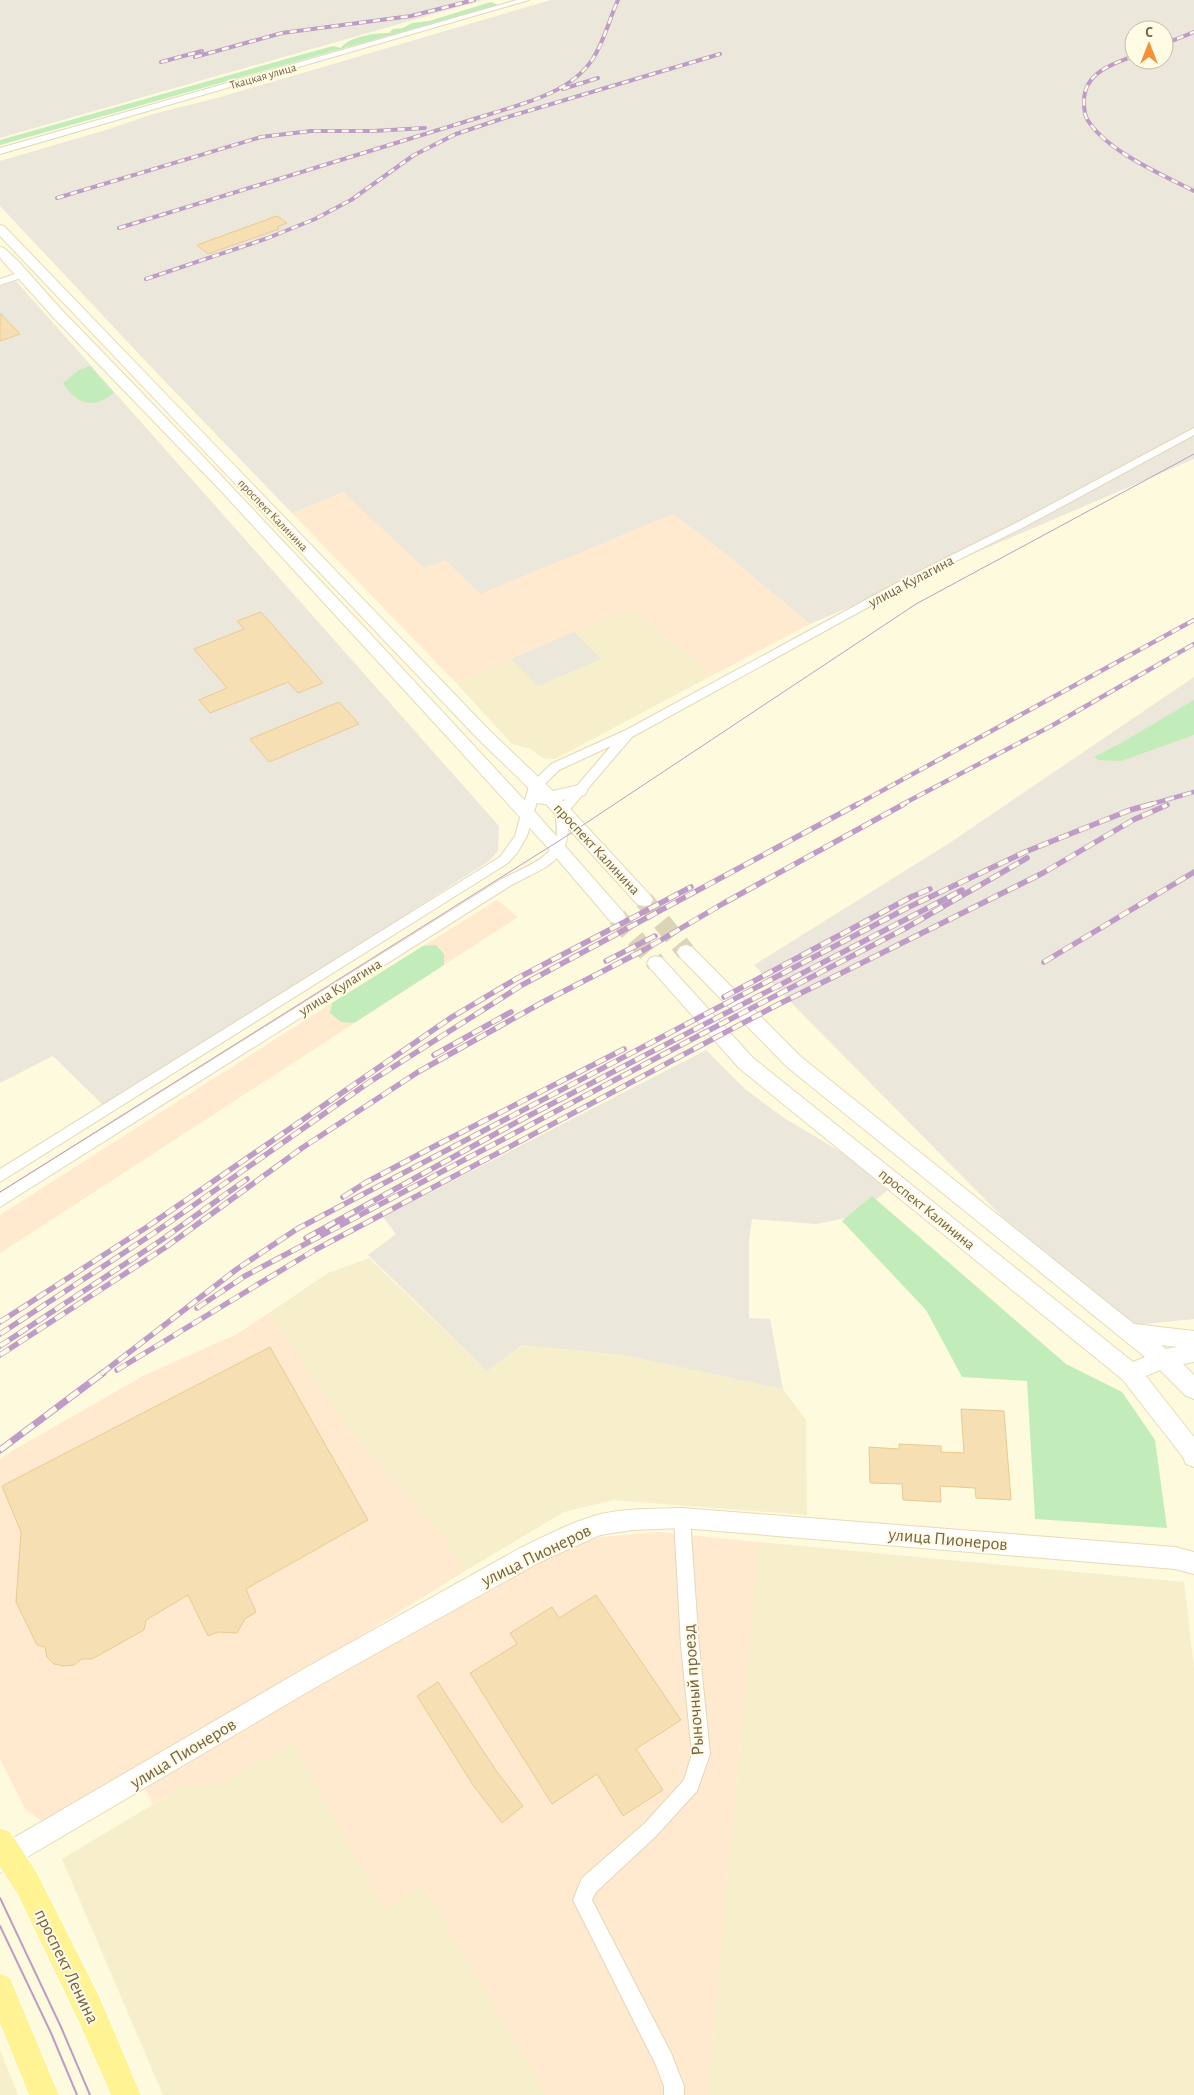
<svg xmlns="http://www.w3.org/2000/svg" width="1194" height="2095" font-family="'Alegreya Sans',sans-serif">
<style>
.residential{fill:#f7eecb}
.commercial{fill:#ffead0}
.industrial{fill:#ebe7da;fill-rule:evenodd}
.green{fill:#c2edbb}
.building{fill:#f6dfb2;stroke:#eaca91}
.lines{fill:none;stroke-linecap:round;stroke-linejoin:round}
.secondary-tunnel{stroke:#dcd4b7;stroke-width:19;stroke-dasharray:19 9;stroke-linecap:butt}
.street-casing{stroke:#e3d7b8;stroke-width:2}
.secondary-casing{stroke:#e8dab6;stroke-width:2}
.primary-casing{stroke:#fff;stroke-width:2}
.street{fill:#fff;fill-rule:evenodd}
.secondary{fill:#fff;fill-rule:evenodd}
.primary{fill:#fff393;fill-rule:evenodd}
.tram-far1{stroke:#be9cc7;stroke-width:1}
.tram{stroke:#be9cc7;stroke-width:2}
.rail-far3-casing{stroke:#be9cc7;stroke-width:4}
.rail-far2-casing{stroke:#be9cc7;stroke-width:4.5}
.rail-far1-casing{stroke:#be9cc7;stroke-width:5.5}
.rail-casing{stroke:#be9cc7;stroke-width:7}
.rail-far3{stroke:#fffbe5;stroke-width:2.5;stroke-dasharray:7;stroke-linecap:butt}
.rail-far2{stroke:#fffbe5;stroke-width:3;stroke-dasharray:9;stroke-linecap:butt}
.rail-far1{stroke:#fffbe5;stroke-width:4;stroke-dasharray:11;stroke-linecap:butt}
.rail{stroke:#fffbe5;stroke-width:5;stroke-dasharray:14;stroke-linecap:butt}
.labels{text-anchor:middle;stroke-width:4;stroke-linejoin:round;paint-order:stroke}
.far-street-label{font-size:12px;fill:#766244;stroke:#fffbe5}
.street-label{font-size:15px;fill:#766244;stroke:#fffbe5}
.near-street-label{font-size:18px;fill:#766244;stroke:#fffbe5}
</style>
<rect width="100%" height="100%" fill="#fefadd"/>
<!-- residential -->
<path class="residential" d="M631,608L713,675L555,759L542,758L531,749L512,744L456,683Z
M369,1258L487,1371L522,1345L624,1355L783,1389L806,1420L807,1515L613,1500L564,1512L465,1571L441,1533L391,1478L335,1412L269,1313L328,1273Z
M759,1542L1184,1582L1194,1667V2095H707Z
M293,1743L384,1908L422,1885L547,2095H163L62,1859L184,1786H217Z
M0,2050L18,2095H0Z"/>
<!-- commercial -->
<path class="commercial" d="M343,492L359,506L445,560L480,593L673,514L722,551L810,624L713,675L631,608L456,683L292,513Z
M497,900L518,917L0,1253V1215L332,1003Z
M269,1313L335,1412L391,1478L441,1533L465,1571L59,1823L42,1821L26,1810L0,1759V1460L5,1455L143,1376L237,1334Z
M659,1532L759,1542L707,2095H547L422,1885L384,1909L293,1743L217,1786H184L153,1804L145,1788L453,1607L554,1554L600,1537Z"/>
<!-- industrial -->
<path class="industrial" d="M0,0H483L0,138Z
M551,0H1194V459L810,624L722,551L673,514L480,594L445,560L424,568L343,492L292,513L155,371L0,206V161L106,130L153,114L217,98ZM1134,30H1164V60H1134Z
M16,281L499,826L498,851L489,861L306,979L103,1105L53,1056L0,1083V286Z
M574,632L601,659L538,686L511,659Z
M1194,677V1319L1124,1326L1032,1247L754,965L951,842Z
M706,1050L745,1089L784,1118L853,1159L888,1190L855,1216L817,1224L752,1219L749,1240V1318L770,1319L783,1389L624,1355L522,1345L487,1371L368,1255L396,1234L383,1217Z"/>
<!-- green -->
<path class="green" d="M491,2L498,5L0,145V140L293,57L333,46L341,48C349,36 376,33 389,33L393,29L403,28L412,23L429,21Z
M90,366L114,393C93,409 77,405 63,383L79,370Z
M1194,700V735L1121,761L1098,760L1094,757L1121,743Z
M436,945L444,954V965L354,1023L341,1022L330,1013L332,1003L423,946Z
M872,1196L1066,1364L1122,1392L1155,1440L1167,1528L1035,1519L1027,1381L962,1377L926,1310L842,1221Z"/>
<!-- building -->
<path class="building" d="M277,216L287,223L277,227L279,229L208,254L197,245Z
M0,313L20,334L0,341Z
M261,612L323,683L298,693L288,682L210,713L199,700L227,688L194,649L244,629L237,621Z
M339,702L359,724L269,762L250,739Z
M270,1347L368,1520L246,1589L256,1612L245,1619L237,1633L218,1632L208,1636L188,1595L146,1620L144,1630L92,1659H82L74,1665L64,1666L54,1664L47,1657L45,1647L37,1645L16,1602L21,1532L2,1486Z
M961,1409L1004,1411L1011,1500L976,1498L975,1488L940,1486L941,1502L903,1500L902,1484L870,1483L869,1447L899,1449V1444L941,1446V1452L964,1453Z
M596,1595L681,1720L636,1749L663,1790L623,1816L597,1774L552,1804L470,1673L517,1644L510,1633L552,1607L559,1618Z
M438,1682L495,1769L523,1806L502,1823L473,1785L417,1696Z"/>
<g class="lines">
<!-- secondary-tunnel -->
<path class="secondary-tunnel" d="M644,900L686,952
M617,917L656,963"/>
<!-- street casing -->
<g class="street-casing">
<path id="street" d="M517,0H529L0,154V148Z
M24,271L29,274L27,276L0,285V279Z
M1194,428V435L1026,526L914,582L632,737L567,813C574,862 546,866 510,886L0,1207V1193L500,880C518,870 550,860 556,839C558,831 556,821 555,812L557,809L611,746L559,770L541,788L527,836L517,853L508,863L0,1182V1169L500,857L515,836L529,786L551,764L626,730L906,578L1018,522Z
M682,1510L688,1513L690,1518L699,1646L710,1754L697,1791L656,1836L596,1892L592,1900L671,2053L684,2086V2095H664V2086L656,2065L573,1900L582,1878L644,1824L684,1780L692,1754L681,1646L674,1518L676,1513Z"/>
</g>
<!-- secondary casing -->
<g class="secondary-casing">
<path id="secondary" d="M0,225L4,226L490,731L553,791L579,785L585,787L587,791L585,795L562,800L650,895L653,900L650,905L644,906L638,905L546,804L535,803L533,799L536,795L478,739L0,236Z
M0,247L4,248L19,262L58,306L197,450L364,627L528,804L623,912L626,917L623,922L617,924L611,922L548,848L451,741L221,491L53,317L0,258Z
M686,945L692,947L800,1056L1134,1324L1194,1331V1362L1183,1364L1194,1375V1399L1186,1396L1160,1370L1146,1376L1194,1437V1467L1186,1464L1183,1457L1123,1380L739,1068L650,968L647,963L650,958L656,956L662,958L753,1058L1133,1362L1145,1357L786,1066L680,957L677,952L680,947ZM1161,1345L1177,1347L1166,1349Z
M682,1508L1175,1547L1194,1552V1574L1175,1569L682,1528L632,1530L600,1535L538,1563L323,1683L0,1873V1846L307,1667L522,1547C547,1535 574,1521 601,1514C627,1508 655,1509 682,1508Z"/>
</g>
<!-- primary casing -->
<g class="primary-casing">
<path id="primary" d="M0,1828L10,1832L37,1873L100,1998L141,2095H111L78,2020L17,1893L0,1867Z
M0,1973L10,1978L59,2095H29L0,2024Z"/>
</g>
<!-- street -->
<use href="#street" class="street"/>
<!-- secondary -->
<use href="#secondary" class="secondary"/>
<!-- primary -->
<use href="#primary" class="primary"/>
<!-- tram-far1 -->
<path class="tram-far1" d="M0,1192L562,839L916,604L1194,454"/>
<!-- tram -->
<path class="tram" d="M0,1898L61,2027L90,2095
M0,1926L51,2033L77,2095"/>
<!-- rail-far3 casing -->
<g class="rail-far3-casing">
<path id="rail-far3" d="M1164,44L1194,32
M1134,56C1112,64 1084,73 1084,101C1084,107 1084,114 1087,119C1106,151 1161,174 1194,191
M195,57L282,33L411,16L474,0
M161,62L202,51
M563,89L598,78
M57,198L261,137L311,131H373L425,128
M119,228L487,115C522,104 570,93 592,60C604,42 609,20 618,0
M146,279L268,238L315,219L351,200L414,155L456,134L501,119L720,54"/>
</g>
<!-- rail-far2 casing -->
<g class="rail-far2-casing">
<path id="rail-far2" d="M856,805L1194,620
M901,805L1053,725L1194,644
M1148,805L1194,792"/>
</g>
<!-- rail-far1 casing -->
<g class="rail-far1-casing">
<path id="rail-far1" d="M606,961L655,936
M1044,962L1194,872
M724,997L911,897L930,889
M434,1055L511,1012
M343,1197L365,1183L433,1147L624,1049
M306,1238L515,1123L962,890
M197,1308L245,1276L698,1036L906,928L1027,858
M0,1322L147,1227L452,1017L516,979L691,887
M0,1334L154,1233L368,1083L522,985L858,804
M0,1346L160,1241L247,1179
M0,1355L166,1247L302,1148L418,1072L543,1002L644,950L724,903L904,804
M117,1370L313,1251L777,1005L1043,873L1133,820L1167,805
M101,1374L237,1269L297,1229L909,907L1025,852L1130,810L1152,804"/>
</g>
<!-- rail casing -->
<g class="rail-casing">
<path id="rail" d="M0,1450L103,1373"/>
</g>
<!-- rail-far3 -->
<use href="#rail-far3" class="rail-far3"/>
<!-- rail-far2 -->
<use href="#rail-far2" class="rail-far2"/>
<!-- rail-far1 -->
<use href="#rail-far1" class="rail-far1"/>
<!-- rail -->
<use href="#rail" class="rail"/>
</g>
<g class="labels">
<!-- far-street labels -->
<g class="far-street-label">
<text transform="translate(263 76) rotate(-16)" y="4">Ткацкая улица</text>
<text transform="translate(273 515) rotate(46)" y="4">проспект Калинина</text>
</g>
<!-- street labels -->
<g class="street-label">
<text transform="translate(911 581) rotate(-28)" y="5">улица Кулагина</text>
<text transform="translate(597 849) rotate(47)" y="5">проспект Калинина</text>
<text transform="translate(340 987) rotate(-32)" y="5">улица Кулагина</text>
<text transform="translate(927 1209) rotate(39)" y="5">проспект Калинина</text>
</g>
<!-- near-street labels -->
<g class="near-street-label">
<text transform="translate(948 1539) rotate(5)" y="6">улица Пионеров</text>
<text transform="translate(536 1555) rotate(-26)" y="6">улица Пионеров</text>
<text transform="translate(693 1690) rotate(-94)" y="6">Рыночный проезд</text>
<text transform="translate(183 1753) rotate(-31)" y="6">улица Пионеров</text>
<text transform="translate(67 1966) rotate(64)" y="6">проспект Ленина</text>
</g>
</g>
<!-- north arrow -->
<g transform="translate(1149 45)"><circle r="24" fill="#fffbe5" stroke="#c8bea5"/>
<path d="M0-4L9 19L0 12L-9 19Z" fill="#f59135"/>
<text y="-8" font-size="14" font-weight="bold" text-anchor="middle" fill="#766244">С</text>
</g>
</svg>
